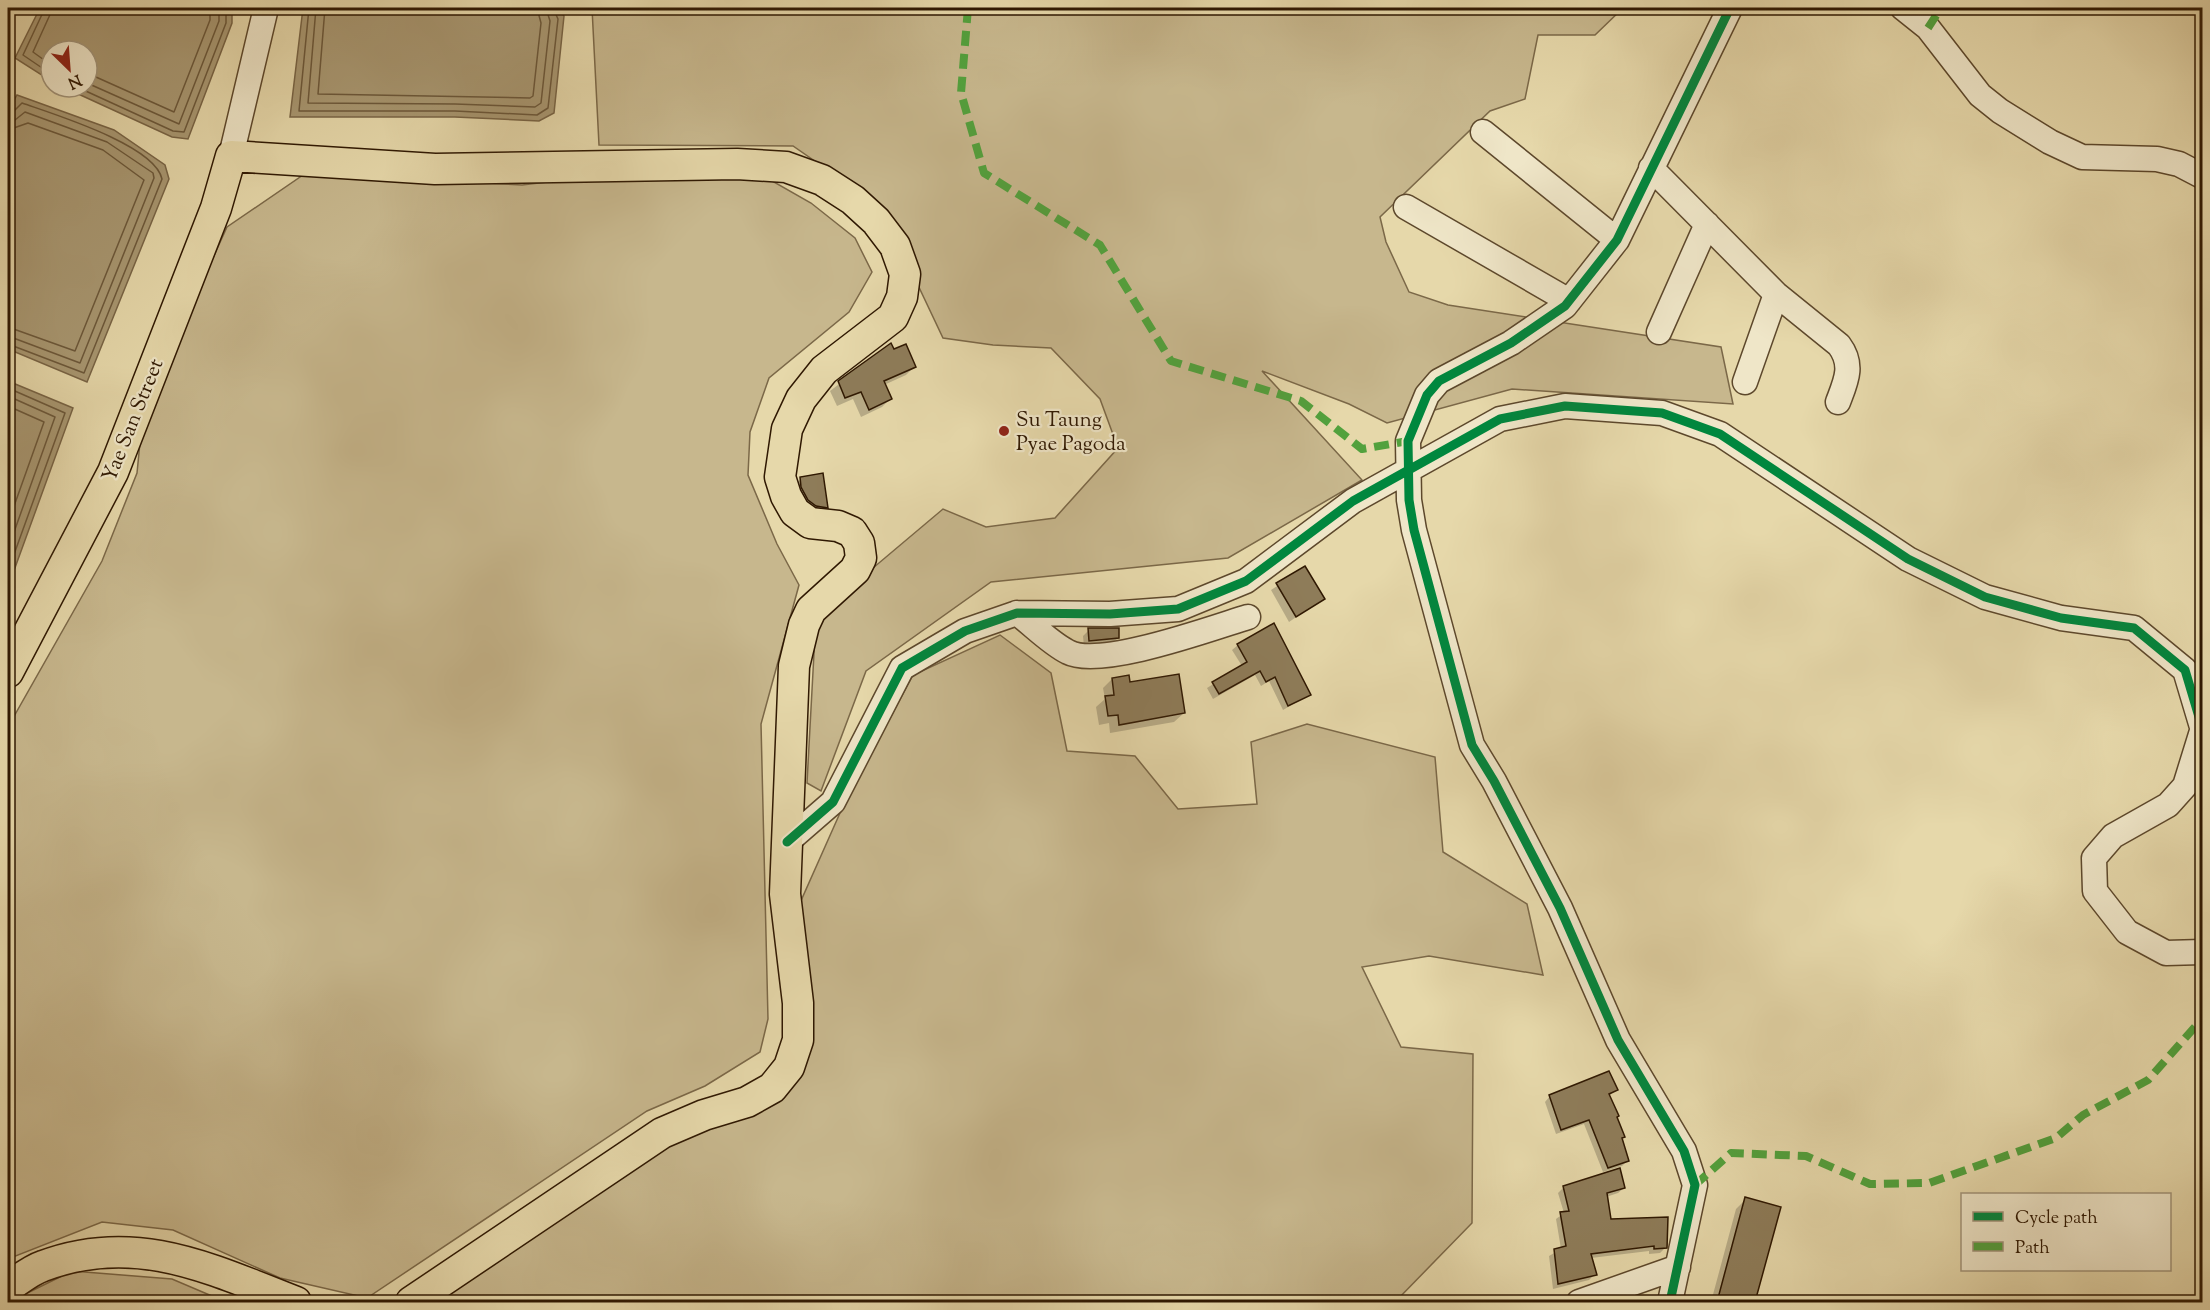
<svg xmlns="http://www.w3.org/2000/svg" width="2210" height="1310" font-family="'Sorts Mill Goudy',serif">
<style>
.green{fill:#c7b78d;stroke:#7b6848;stroke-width:1.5}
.water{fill:#a89771;stroke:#786445;stroke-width:1.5}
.shadow{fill:#0003}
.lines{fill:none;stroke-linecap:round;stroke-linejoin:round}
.shore{stroke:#6c583a;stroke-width:1.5}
.building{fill:#8e7c59;stroke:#2f1802;stroke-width:1.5}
.minor-casing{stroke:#5d482c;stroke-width:27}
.major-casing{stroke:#2f1802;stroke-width:33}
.minor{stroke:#efe6c8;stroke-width:24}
.major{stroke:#e6d8aa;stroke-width:30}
.quiet{stroke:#52a13d;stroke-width:8;stroke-dasharray:15 8;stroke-linecap:butt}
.cycleway-casing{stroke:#efe6c8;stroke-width:13}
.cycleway{stroke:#00873e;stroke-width:9}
.poi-dot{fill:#8f2418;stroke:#efe6c8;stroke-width:2}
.labels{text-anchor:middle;stroke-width:4.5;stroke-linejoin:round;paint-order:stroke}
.poi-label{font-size:21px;fill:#2f1802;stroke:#efe6c8;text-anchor:start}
.street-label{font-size:21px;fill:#2f1802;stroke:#efe6c8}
</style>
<rect width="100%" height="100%" fill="#e6d8aa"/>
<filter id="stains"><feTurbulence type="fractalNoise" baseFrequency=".00333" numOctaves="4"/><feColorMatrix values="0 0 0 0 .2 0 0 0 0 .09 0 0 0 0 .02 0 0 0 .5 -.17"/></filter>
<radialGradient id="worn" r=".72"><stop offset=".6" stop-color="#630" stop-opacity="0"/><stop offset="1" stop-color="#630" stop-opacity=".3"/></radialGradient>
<!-- green -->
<path class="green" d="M592,8H1623L1595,35H1538L1525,99L1490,111L1380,217L1386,242L1409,292L1448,305L1721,347L1733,404L1512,389L1387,423L1349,404L1262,371L1362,480L1228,558L991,582L866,671L821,791L807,783L816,616L943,509L986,527L1055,518L1118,448L1100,399L1051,348L993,345L943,338L881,207L793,146L599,145Z
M641,171L767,178L811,203L855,238L872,272L849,312L769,378L750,432L748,475L777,544L799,585L761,724L768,1019L760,1052L705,1086L647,1111L367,1298L280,1278L173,1230L102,1222L8,1259V727L102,561L137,473L143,412L227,227L306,173L522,185Z
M1000,635L1051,673L1067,751L1135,756L1178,809L1257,804L1251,742L1307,724L1435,757L1443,852L1527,904L1543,975L1429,956L1362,967L1401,1047L1473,1054L1472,1223L1395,1302H420L807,1058L800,903L844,804L913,675Z
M72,1271L172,1279L226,1302H9Z"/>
<!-- water -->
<path class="water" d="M40,8H232V23L188,139L172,137L63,87H87V51H51V81L15,58Z
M303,8H558L564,16L554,113L539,121L455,117H290Z
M17,95L114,130L165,165L169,179L87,382L8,349V111Z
M8,381L73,408L8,587Z"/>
<!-- shadow -->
<path class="shadow" d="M891,345L893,351L914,367L906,375L884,385L890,399L882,407L861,417L853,399L837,406L830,391Z
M801,479L826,507L820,513L803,506L795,485Z
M1305,568L1323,599L1289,622L1271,590Z
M1089,630L1118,638L1112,644L1084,647L1083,636Z
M1238,645L1309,695L1283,710L1269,681L1261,686L1255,675L1213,699L1207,688L1242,666L1232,650Z
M1112,679L1129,684L1184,713L1174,722L1110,733L1109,723L1099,725L1096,707L1105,699L1103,688Z
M1616,1090L1609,1096L1627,1161L1622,1166L1603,1172L1584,1124L1556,1134L1545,1102L1550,1096Z
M1564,1187L1624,1188L1618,1193L1606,1197L1610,1221L1665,1248L1660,1253L1649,1254V1251L1591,1258L1595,1274L1589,1280L1553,1289L1549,1256L1561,1249L1556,1219L1564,1213L1558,1193Z
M1746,1199L1779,1208L1754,1302H1711L1736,1209Z
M1635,1299L1648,1300V1302H1625Z"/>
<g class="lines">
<!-- shore -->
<path class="shore" d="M45,8L23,55L51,74
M309,8L299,111H455L537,115L548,108L558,19L553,8
M316,8L308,103L455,104L535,107L541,103L550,21L546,8
M325,8L318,94L530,98L533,96L541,23L537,8
M51,65L33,52L53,8
M87,73L174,112L210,20V8
M87,83L179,124L219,21V8
M77,87L173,131L184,132L226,23V8
M8,113L13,112L22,103C53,114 155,145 162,179L84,373L8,344
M8,121L15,120L25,112L107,142L153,173L154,178L80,363L8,336
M8,130L28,123L103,150L144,180L75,351L8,327
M8,388L65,413L8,571
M8,396L55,417L8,549
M8,406L44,422L8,523"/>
</g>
<!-- building -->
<path class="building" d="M891,343L894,349L906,344L916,367L884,381L892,399L869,410L861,392L845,398L838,381Z
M823,473L828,508L816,506L808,500L801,487L800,477Z
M1305,566L1325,599L1296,617L1276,583Z
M1274,623L1311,695L1288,706L1275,677L1266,682L1260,671L1219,694L1212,682L1247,662L1237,644Z
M1088,628H1119V638L1089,641Z
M1179,674L1185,713L1119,725L1118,715L1108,716L1105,696L1114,695L1112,678L1129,675L1130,682Z
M1609,1071L1618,1090L1609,1094L1619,1116L1617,1117L1625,1137L1622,1138L1629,1161L1608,1168L1589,1120L1561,1130L1549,1095Z
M1620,1168L1625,1188L1607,1193L1611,1219L1668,1217L1667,1248L1654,1249V1246L1591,1254L1597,1275L1558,1284L1554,1249L1566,1246L1560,1212L1569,1211L1563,1186Z
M1745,1197L1781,1207L1755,1302H1717Z"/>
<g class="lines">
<!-- minor casing -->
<g class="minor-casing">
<path id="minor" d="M1903,8L1928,28L1980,95L2000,111L2050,142L2082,157L2157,159L2179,164L2202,176
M1483,132L1617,240
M231,156L266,8
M1651,168L1776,294L1839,345C1854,365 1846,381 1838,402
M1406,207L1569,301
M1659,332L1707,224
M1745,382L1776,294
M1017,613C1033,625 1050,643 1068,652C1100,669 1212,628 1248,617
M2202,731L2185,786L2168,805L2113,836L2094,858L2095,891L2127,932L2166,953L2202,952
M787,842L833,802L902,668L965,631L1017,613L1110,614L1178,609L1246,581L1353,501L1500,419L1565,406L1662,413L1720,434L1908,559L1985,597L2061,618L2134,628L2185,670L2202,727
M1579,1302L1678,1267
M1670,1302L1695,1185L1684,1151L1618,1040L1560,908L1494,781L1472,745L1414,530L1409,500L1408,441L1427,395L1439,381L1511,343L1565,306L1617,240L1730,8"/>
</g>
<!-- major casing -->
<g class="major-casing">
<path id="major" d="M8,672L113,472L216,208L231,156L435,169L737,164L786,167L822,180L853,200L876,221L895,246L905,274L902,297L893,317L824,370L801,399L787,429L780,477L786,496L795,512L810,523L838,526L852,532L859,543L861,558L855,570L811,610L804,625L794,666L785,894L798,1003V1040L789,1067L772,1088L747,1102L704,1115L662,1133L411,1302
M8,1287C19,1280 31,1270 43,1266C136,1231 211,1269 296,1302"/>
</g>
<!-- minor -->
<use href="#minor" class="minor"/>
<!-- major -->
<use href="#major" class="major"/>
<!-- quiet -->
<path class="quiet" d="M968,8L961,93L984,173L1100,245L1171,361L1301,401L1362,449L1408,441
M1928,28L1941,8
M1695,1185L1731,1153L1806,1156L1870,1184L1929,1183L2056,1138L2083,1115L2148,1080L2202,1019"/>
<!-- cycleway casing -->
<g class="cycleway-casing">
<path id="cycleway" d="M787,842L833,802L902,668L965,631L1017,613L1110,614L1178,609L1246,581L1353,501L1500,419L1565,406L1662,413L1720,434L1908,559L1985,597L2061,618L2134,628L2185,670L2202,727
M1670,1302L1695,1185L1684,1151L1618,1040L1560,908L1494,781L1472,745L1414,530L1409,500L1408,441L1427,395L1439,381L1511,343L1565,306L1617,240L1730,8"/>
</g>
<!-- cycleway -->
<use href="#cycleway" class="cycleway"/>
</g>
<!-- markers -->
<circle class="poi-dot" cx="1004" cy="431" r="6"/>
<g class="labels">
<!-- poi labels -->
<g class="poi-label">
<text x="1016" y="426">Su Taung<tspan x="1016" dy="24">Pyae Pagoda</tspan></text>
</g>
<!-- street labels -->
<g class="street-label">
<text transform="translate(132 420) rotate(-68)" y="7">Yae San Street</text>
</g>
</g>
<!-- margin -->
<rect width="2210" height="1310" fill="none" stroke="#e6d8aa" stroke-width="30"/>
<rect x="9" y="9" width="2192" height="1292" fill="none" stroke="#2f1802" stroke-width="3"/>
<rect x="15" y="15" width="2180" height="1280" fill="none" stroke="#2f1802" stroke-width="1.5"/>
<!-- legend -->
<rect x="1961" y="1193" width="210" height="78" fill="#efe6c8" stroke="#a29479" stroke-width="1.5"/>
<rect x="1973" y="1212" width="30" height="9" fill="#00873e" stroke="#a29479" stroke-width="1.5"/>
<text x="2015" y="1223" font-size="18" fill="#2f1802">Cycle path</text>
<rect x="1973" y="1242" width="30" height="9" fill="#52a13d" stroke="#a29479" stroke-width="1.5"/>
<text x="2015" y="1253" font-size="18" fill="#2f1802">Path</text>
<!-- north arrow -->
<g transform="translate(69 69) rotate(155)"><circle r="28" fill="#efe6c8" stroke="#a29479" stroke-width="1.5"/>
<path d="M0-4.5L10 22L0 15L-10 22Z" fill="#8f2418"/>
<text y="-9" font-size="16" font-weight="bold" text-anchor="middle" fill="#2f1802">N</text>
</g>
<rect width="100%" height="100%" filter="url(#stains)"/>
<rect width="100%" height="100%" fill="url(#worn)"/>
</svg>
